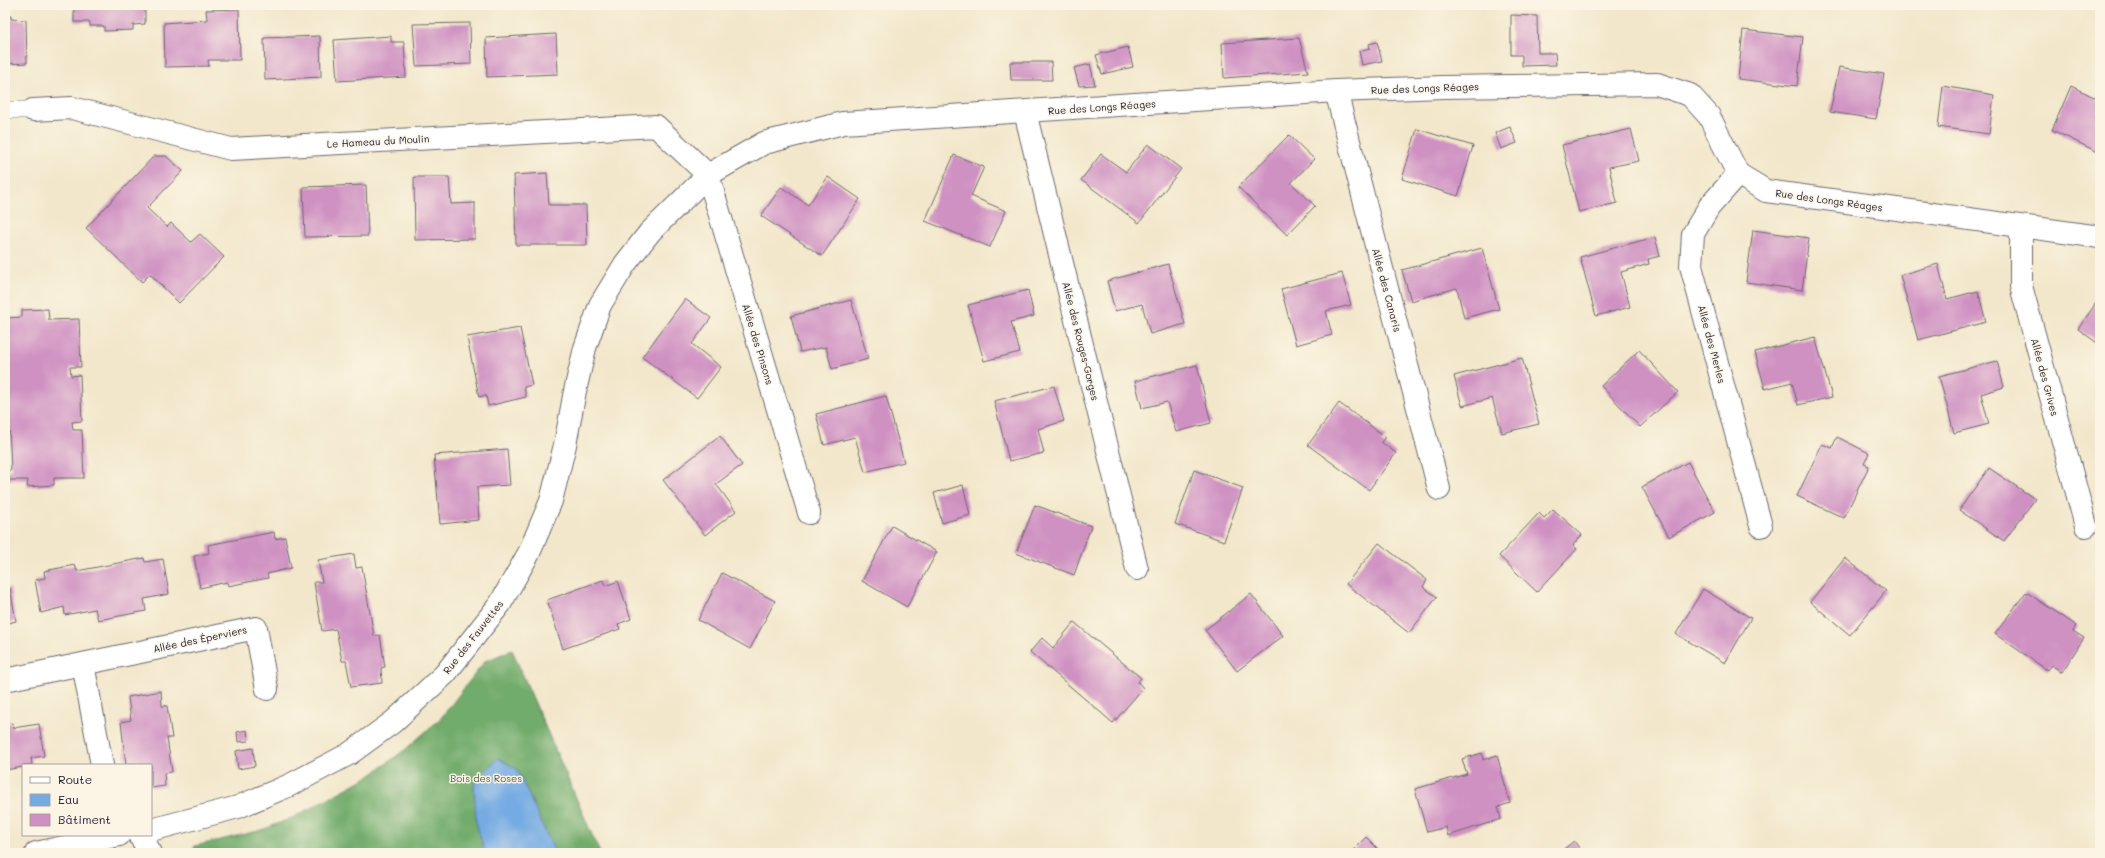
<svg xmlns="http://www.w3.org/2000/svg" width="2105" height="858" font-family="Mali,sans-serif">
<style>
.forest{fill:#72ac6c;stroke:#4a6754}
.water{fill:#75abe3;stroke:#4c668f}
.building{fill:#cf91c2}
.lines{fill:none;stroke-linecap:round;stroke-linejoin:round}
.service-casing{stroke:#6b676d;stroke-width:18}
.minor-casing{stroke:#6b676d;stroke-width:24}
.service{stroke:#fff;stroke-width:17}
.minor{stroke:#fff;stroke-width:22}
.labels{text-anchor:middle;stroke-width:3;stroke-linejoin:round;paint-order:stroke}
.street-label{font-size:10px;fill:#22223b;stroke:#fcf5e5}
.park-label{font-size:10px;fill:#485c52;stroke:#fcf5e5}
</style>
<rect width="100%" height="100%" fill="#fcf5e5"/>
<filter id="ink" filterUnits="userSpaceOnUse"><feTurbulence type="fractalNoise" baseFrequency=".025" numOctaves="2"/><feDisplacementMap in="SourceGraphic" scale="8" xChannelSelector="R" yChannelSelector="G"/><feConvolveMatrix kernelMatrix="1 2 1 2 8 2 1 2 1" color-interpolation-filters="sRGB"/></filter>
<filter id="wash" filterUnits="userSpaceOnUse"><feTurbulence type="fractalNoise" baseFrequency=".012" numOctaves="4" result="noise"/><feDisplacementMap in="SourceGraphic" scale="16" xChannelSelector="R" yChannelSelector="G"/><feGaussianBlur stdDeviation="0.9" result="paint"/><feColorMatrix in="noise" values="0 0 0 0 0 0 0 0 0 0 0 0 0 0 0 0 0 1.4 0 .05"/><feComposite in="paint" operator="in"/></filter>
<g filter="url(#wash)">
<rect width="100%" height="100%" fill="#f2e7cb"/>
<!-- forest -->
<path class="forest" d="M512,650L600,853H192L195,846L262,830L294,817L371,775L406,749L441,718L485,661Z"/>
<!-- water -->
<path class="water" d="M498,758L517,769L555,853H485L476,822L474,784Z"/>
<g id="blocks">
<!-- building -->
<path class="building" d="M74,5H145V24L133,25V30L104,31V26H90V22H74Z
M239,9L240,60H208L209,66L165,67L164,23L207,20L206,10Z
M1511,15L1537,16L1538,53H1555L1556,65L1522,66V55H1511Z
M5,16H11V19L26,20L27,63L5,64Z
M470,23L471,64L416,66L413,24Z
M1743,30L1803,37L1797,86L1738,79Z
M556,34L558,74L487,77L486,38Z
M320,36L321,77L265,80L264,38Z
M391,36V42H404L406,77L337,81L334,40Z
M1299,38L1308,72L1224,78L1222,43Z
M1377,42L1382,61L1362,65L1359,51L1370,48L1369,44Z
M1128,47L1133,67L1102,74L1096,55Z
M1010,62H1051L1052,80H1011Z
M1090,64L1095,85L1079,86L1074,68Z
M1839,67L1884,74L1876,119L1830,112Z
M1943,86L1994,95L1989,134L1938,127Z
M2071,86L2100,100V153L2052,130Z
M1510,127L1517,143L1501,149L1495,133Z
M1417,129L1473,146L1458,196L1402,179Z
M1631,129L1639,161L1609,167L1617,203L1579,212L1562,145Z
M1289,135L1314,159L1291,183L1315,206L1287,235L1238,187Z
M1148,144L1181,169L1139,223L1081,180L1101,154L1126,172Z
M954,155L984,167L971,196L1006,211L990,247L925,221Z
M154,156H166L183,171L147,208L167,227L171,223L191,242L200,234L224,257L179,303L150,274L142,282L86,228Z
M547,173L549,205H586L587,245H516L514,175Z
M414,177H449L451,204L475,203V239L415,240Z
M828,177L860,199L822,256L761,216L781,187L808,205Z
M366,185L368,236L305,237L303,187Z
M1753,230L1809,238L1802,290L1746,282Z
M1655,237L1660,256L1648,259L1649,264L1621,272L1630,307L1596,316L1580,257Z
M1482,248L1499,309L1464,318L1457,288L1411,301L1402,270Z
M1168,264L1185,324L1150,334L1142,304L1115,311L1107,281Z
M1938,264L1947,299L1978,291L1986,322L1918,340L1900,275Z
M1342,273L1351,305L1326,311L1332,335L1296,345L1281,289Z
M1028,290L1034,316L1011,322L1020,352L984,361L968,305Z
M2100,297V345L2078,329Z
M685,299L711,318L692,344L721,367L697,398L642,357Z
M851,300L868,359L832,369L826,347L800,352L791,316Z
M48,309L49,320L79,319L81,367H70L71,376L80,375L82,421L72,422L73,430H82L84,478H54V485L27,487L28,480H5V471L11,470L9,424L5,421V381L7,378L5,318L22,317V310Z
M520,328L532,385L524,387L526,397L488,406L486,395L479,397L467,337Z
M1815,337L1832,397L1798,405L1792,382L1765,389L1755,352Z
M1639,350L1678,392L1640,427L1601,386Z
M1522,358L1539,424L1502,433L1492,398L1462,406L1454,376Z
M1997,361L2004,387L1981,394L1989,424L1954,433L1939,376Z
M1197,365L1211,423L1176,432L1167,402L1142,408L1135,381Z
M1054,386L1064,421L1038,429L1044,453L1009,461L994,401Z
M886,396L904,462L865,472L855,437L824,445L816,414Z
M1339,403L1386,437L1381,442L1396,453L1369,490L1308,445Z
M720,436L742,465L716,484L736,511L705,535L663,480Z
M1837,437L1869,453L1864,464L1869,466L1844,518L1797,496L1822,444L1832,448Z
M507,449L510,485L477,487L479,520L440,524L434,455Z
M1688,462L1715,512L1669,537L1642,487Z
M1989,468L2035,499L2004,541L1959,510Z
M1194,470L1243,488L1224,541L1175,524Z
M963,485L970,515L942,523L934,493Z
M1035,505L1091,526L1074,575L1016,553Z
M1553,509L1582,535L1573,545L1577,549L1537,592L1499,556L1539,513L1544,518Z
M892,526L937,552L907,607L862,581Z
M274,532L275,539L285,537L291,568L267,574L268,578L228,586L227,582L200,588L194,556L209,553L208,545Z
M1379,543L1427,580L1423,587L1437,597L1409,633L1346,584Z
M354,554L356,568L362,567L374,636L380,635L385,667L381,668L382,683L351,687L346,661H342L336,629L322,631L314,582H322L318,560Z
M144,558L145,562L163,559L169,594L144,599L146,611L98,620L95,609L65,615L64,607L41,613L35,580L45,578L44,571L75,565L77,571Z
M1845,558L1886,591L1850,635L1810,602Z
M722,573L775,601L750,649L698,620Z
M603,580L605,586L618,581L631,619L618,624L620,629L563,649L547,600Z
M10,588L16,621L5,624V589Z
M1703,589L1751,618L1725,663L1676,634Z
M2026,592L2077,626L2073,631L2084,638L2062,672L2051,665L2047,670L1995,634Z
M1251,594L1283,636L1237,671L1205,630Z
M1074,622L1141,678L1138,682L1143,688L1113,723L1030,652L1042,638L1053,648Z
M161,691L162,706H167L172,738H167L172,772L164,773L165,786L151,788V765H126L121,722L131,720L128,697Z
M12,723L13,728L39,724L44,756L31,758L32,765H23V767L5,770V724Z
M247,730L248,741L238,742L237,732Z
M253,748L255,766L238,769L236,751Z
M1482,753L1483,760L1497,755L1510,803L1498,807L1501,819L1448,836L1446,827L1427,832L1415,789L1467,774L1462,759Z
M1366,837L1382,853H1350Z
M1574,841L1583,853H1559Z"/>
</g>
</g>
<g filter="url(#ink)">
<use href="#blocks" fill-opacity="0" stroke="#6b676d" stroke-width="1"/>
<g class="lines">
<!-- service casing -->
<g class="service-casing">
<path id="service" d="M5,110H33"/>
</g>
<!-- minor casing -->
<g class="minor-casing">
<path id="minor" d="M1336,91L1439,489
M33,110L72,108L231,149L656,126L708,175
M1025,112L1137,569
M1738,174L1709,207L1693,234L1691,266L1761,526
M708,175L809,513
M2021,226V286L2086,526
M83,664L102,765
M5,680L256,628L267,689
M151,830L238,807L290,785L349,754L393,722L445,674L500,604L529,553L551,501L565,445L575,391L585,348L600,305L625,264L650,232L708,175L764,143L843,123L1336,91L1443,87L1657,84L1690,95L1709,116L1738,174L1766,191L2100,237
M139,835L151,853
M36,853L119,835"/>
</g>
<!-- service -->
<use href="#service" class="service"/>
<!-- minor -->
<use href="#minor" class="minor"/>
</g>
</g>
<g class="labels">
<!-- street labels -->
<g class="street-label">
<text transform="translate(1425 88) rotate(-2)" y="4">Rue des Longs Réages</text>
<text transform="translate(1102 107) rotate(-4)" y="4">Rue des Longs Réages</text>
<text transform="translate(378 141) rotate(-3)" y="4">Le Hameau du Moulin</text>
<text transform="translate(1829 200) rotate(8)" y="4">Rue des Longs Réages</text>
<text transform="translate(1387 290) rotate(75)" y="4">Allée des Canaris</text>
<text transform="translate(1081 341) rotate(76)" y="4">Allée des Rouges-Gorges</text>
<text transform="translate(758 344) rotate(73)" y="4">Allée des Pinsons</text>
<text transform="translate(1712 344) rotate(75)" y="4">Allée des Merles</text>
<text transform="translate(2045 377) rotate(75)" y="4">Allée des Grives</text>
<text transform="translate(473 637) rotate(-52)" y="4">Rue des Fauvettes</text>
<text transform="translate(200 639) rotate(-12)" y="4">Allée des Éperviers</text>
</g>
<!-- park labels -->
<g class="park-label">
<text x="486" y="782">Bois des Roses</text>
</g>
</g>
<!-- margin -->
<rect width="2105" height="858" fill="none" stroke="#fcf5e5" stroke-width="20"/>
<!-- legend -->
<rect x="22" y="764" width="130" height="72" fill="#fcf5e5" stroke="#a5a1a1"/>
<rect x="30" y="777" width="20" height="6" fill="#ffffff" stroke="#a5a1a1"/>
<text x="58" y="784" font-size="12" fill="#22223b">Route</text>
<rect x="30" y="794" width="20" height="12" fill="#75abe3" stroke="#a5a1a1"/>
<text x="58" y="804" font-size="12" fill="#22223b">Eau</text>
<rect x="30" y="814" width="20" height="12" fill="#cf91c2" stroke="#a5a1a1"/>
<text x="58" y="824" font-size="12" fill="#22223b">Bâtiment</text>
</svg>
